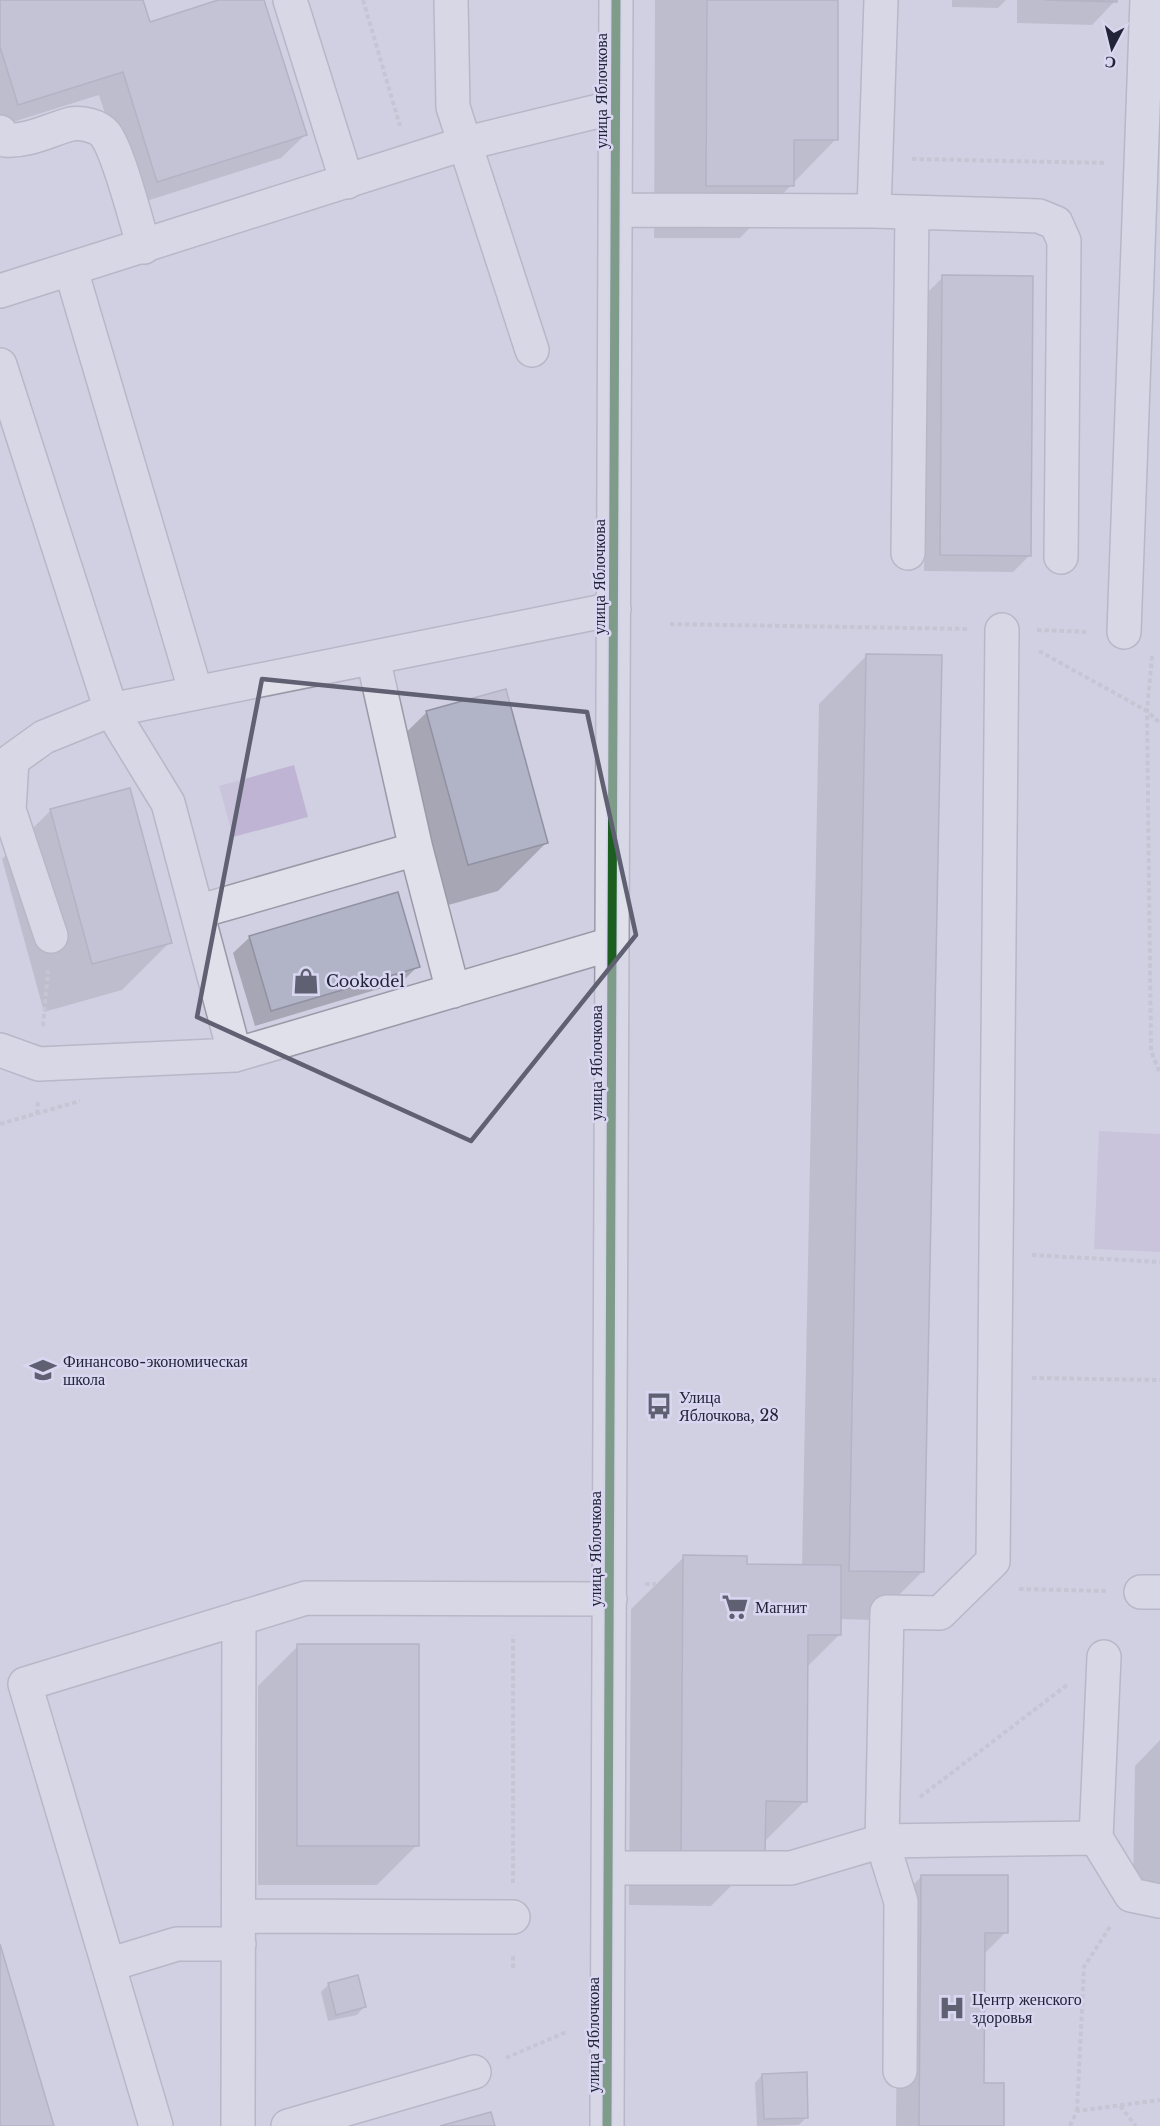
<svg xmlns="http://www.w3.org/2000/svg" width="1160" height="2126" font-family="'Libre Baskerville',serif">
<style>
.green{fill:#bfb4d3}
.shadow{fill:#0003}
.building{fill:#b1b3c6;stroke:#9091a2;stroke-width:1.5}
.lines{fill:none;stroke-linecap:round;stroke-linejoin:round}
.minor-casing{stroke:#9999a8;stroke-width:36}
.path{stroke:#b8b8c3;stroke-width:4;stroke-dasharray:4.5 3;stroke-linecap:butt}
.minor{stroke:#e0e0ea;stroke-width:33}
.cycleway-casing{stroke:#d9d6f2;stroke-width:13}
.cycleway{stroke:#1b5e20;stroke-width:9}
.marked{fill:none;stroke:#5f6072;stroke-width:4.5;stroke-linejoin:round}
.labels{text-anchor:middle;stroke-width:5;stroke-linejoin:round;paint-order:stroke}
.street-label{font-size:16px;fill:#212436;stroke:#d9d6f2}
.poi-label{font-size:16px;fill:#212436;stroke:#d9d6f2;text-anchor:start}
</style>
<rect width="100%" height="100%" fill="#d1d0e2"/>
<!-- green -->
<path class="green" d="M294,765L308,817L233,837L219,786Z
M1099,1131L1160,1134V1252L1094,1249Z"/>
<!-- shadow -->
<path class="shadow" d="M0,0H141L149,24L223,0H263L305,135L281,158L134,205L99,95L0,126Z
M655,0H837L836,139L740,238H654Z
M952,0H1006L998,8L952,7Z
M1017,0H1116L1092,25L1017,23Z
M943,277L1029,556L1013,572L924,571L927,293Z
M867,655L922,1572L874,1620L839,1619V1635L806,1668L805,1801L764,1842V1853L711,1906L629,1905L631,1609L684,1557L746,1566H802L819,704Z
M427,712L546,843L498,891L420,913L378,760Z
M129,790L170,942L122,990L44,1012L2,859L50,811Z
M250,937L418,966L402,982L255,1026L233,953Z
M298,1646L417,1845L377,1885H258V1686Z
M1160,1740V1888H1133L1135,1766Z
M922,1876L1006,1932L983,1955L982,2085L1002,2126H896L898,1900Z
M329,1984L364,2007L357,2015L328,2021L321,1992Z
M762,2075L807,2117L799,2125L757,2126L755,2083Z"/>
<!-- building -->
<path class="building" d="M0,0H143L150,22L218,0H264L307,135L157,182L123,72L18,105L0,47Z
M707,0H838V140H794V186H706Z
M1045,0H1117V2Z
M942,275L1033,276L1031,556L940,555Z
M866,654L942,655L924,1572L849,1571Z
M506,689L548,843L468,865L426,711Z
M130,788L172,943L92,964L50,809Z
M398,892L420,967L271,1011L249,936Z
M683,1555L747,1556V1564L841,1565V1635H808L807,1802L766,1801L765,1854L681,1853Z
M297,1644H419V1846H297Z
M921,1875H1008V1933H985L984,2083H1004V2126H919Z
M0,1944L54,2126H0Z
M358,1975L366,2007L336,2015L328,1983Z
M807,2072L808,2118L764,2119L762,2074Z
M491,2112L495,2126H440Z"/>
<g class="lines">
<!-- minor casing -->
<g class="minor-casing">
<path id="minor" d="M290,0L347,182
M451,0L453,107L532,350
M0,132L5,140C28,142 49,130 71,124C81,122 99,126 105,134C119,152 136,222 144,247
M616,210L874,211L881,0
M874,211L1039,216L1056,223L1064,241L1061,557
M71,270L196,693
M0,291L463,144L615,107
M0,365L111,710L168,803L235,1055L611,944
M908,553L912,213
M1124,632L1147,0
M373,658L416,849
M197,912L416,849L453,991
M51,936L9,810L12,760L44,737L111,710L614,609
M0,1050L39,1064L235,1055
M1141,1592H1160
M1096,1838L1104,1657
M609,1868H791L882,1841L1096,1838L1131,1895L1160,1901
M239,1916L513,1917
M108,1965L177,1944H239
M900,2071L901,1902L882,1841L887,1612L940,1613L993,1561L1002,630
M156,2126L25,1684L306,1598L610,1599
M238,2126L239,1618
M288,2126L474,2072
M607,2126L616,0"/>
</g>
<!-- path -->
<path class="path" d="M363,0L400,126
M912,159L1106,163
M670,624L967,629
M1037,630L1089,632
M1039,651L1147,711L1160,723
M1152,656L1147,711L1151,1051L1160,1073
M43,1026L48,971
M37,1114L38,1100
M0,1124L80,1101
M1032,1255L1160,1262
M1032,1378L1160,1380
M645,1584H656
M1019,1589L1107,1591
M920,1797L1067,1685
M513,1883V1635
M513,1968V1953
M506,2058L566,2032
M1120,2106L1136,2126
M1077,2111L1084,1967L1111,1925
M1070,2126L1077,2111L1160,2100"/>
<!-- minor -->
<use href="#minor" class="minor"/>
<!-- cycleway casing -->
<g class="cycleway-casing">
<path id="cycleway" d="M607,2126L616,0"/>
</g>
<!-- cycleway -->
<use href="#cycleway" class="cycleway"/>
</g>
<!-- marked area -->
<path d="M0 0H1160V2126H0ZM262,679L587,712L636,935L471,1141L197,1017Z" fill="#d1d0e2" fill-opacity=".55" fill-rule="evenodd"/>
<path class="marked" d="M262,679L587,712L636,935L471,1141L197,1017Z"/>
<!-- icons -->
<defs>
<g id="shop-bare" transform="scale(2.07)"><path d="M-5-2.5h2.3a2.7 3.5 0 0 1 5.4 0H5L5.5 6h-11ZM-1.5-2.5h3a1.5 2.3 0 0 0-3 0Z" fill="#5f6072" stroke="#d9d6f2" stroke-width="2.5" paint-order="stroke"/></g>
<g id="school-bare" transform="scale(2.07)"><path d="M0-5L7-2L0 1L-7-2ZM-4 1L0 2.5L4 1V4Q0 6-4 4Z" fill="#5f6072" stroke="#d9d6f2" stroke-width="2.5" paint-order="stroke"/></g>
<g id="bus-bare" transform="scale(2.07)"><path d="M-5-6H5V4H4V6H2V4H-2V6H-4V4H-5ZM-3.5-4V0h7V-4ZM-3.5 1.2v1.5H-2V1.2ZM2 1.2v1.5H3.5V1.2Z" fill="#5f6072" stroke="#d9d6f2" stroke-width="2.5" paint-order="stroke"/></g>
<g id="supermarket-bare" transform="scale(2.07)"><path d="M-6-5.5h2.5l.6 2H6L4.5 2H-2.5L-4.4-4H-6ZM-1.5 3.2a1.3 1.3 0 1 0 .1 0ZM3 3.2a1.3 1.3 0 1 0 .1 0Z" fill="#5f6072" stroke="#d9d6f2" stroke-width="2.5" paint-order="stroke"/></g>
<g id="hospital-bare" transform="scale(2.07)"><path d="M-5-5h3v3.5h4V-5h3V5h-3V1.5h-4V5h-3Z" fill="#5f6072" stroke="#d9d6f2" stroke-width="2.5" paint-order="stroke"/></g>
</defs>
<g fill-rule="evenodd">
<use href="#shop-bare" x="306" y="981"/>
<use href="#school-bare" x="43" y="1370"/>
<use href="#bus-bare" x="659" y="1406"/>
<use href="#supermarket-bare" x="735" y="1607"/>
<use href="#hospital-bare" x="952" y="2008"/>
</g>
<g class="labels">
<!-- street labels -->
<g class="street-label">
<text transform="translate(601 91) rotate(-90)" y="6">улица Яблочкова</text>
<text transform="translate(599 577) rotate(-90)" y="6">улица Яблочкова</text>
<text transform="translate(596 1063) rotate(-90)" y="6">улица Яблочкова</text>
<text transform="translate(595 1549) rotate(-90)" y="6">улица Яблочкова</text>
<text transform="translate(593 2035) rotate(-90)" y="6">улица Яблочкова</text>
</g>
<!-- poi labels -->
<g class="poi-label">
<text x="326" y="987">Cookodel</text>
<text x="63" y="1367">Финансово-экономическая<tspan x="63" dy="18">школа</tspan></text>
<text x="679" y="1403">Улица<tspan x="679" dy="18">Яблочкова, 28</tspan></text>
<text x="755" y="1613">Магнит</text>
<text x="972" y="2005">Центр женского<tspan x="972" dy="18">здоровья</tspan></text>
</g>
</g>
<!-- north arrow -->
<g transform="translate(1112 48) rotate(187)" stroke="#d9d6f2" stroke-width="4.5" paint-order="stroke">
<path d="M0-4.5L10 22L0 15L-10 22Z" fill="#212436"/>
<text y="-9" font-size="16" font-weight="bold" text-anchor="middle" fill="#212436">С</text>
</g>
</svg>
